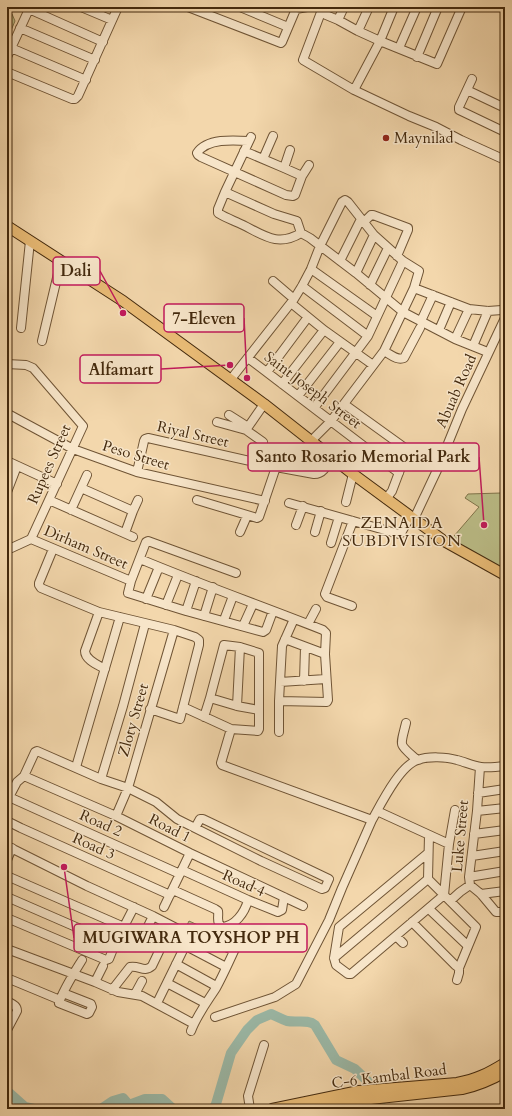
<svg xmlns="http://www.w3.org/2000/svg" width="512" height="1116" font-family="Cardo,serif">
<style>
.green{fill:#bcbe88;stroke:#80744a}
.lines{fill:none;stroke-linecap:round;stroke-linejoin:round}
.river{stroke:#9bbaa9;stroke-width:10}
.minor-casing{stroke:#6f5435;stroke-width:10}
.major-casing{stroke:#43290d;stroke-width:12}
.minor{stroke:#f7e5c9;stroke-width:8}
.major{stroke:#eabc76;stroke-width:10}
.poi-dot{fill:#8f2418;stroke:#f7e5c9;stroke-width:1.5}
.labels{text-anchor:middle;stroke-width:3;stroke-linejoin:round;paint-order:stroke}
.poi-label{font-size:15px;fill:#43290d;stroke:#f7e5c9;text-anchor:start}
.street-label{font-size:15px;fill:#43290d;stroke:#f7e5c9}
.neighbourhood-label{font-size:16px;letter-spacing:1px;fill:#43290d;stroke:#f7e5c9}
.leader{fill:none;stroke:#c2185b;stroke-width:1.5}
.callout-dot{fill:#c2185b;stroke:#f7e5c9;stroke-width:1.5}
.callout{fill:#f7e5c9;stroke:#c2185b;stroke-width:1.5}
.callout-label{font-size:16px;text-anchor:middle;font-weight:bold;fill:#43290d}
</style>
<rect width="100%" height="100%" fill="#f3d7ac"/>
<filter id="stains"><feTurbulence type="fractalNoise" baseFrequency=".005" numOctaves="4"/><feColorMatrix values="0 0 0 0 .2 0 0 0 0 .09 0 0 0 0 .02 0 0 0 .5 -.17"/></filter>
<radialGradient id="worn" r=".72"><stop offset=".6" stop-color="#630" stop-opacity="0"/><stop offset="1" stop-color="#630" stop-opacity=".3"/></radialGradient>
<!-- green -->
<path class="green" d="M12,14L15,21L7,40V16Z
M505,487V573L448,543L479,507L465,498L468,494L501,493Z
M189,921L209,930L203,942L183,933Z"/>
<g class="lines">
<!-- river -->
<path class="river" d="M7,1091L25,1107L34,1109
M101,1109L113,1101L123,1098L129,1105L145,1099H162L173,1109
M213,1109L216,1104L231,1053L247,1030L257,1020L271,1014C276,1016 281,1019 287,1021C296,1023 308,1019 315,1025L336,1060L355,1069L375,1088L382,1109"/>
<!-- minor casing -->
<g class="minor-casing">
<path id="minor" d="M81,7L112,20
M188,7L281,43L282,42L296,9L307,7
M240,7L288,27
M323,7L303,60L354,90L409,116L436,127L461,140L505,160
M29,9L103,42
M326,15L338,20L358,31L380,41L437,64L462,7
M338,20L344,7
M20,28L95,60
M358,31L369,7
M11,48L86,80
M399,48L417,7
M7,57L30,7
M417,57L438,7
M7,72L72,99H75L78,96L118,7
M472,79L459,107V110L505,132
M354,90L380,41L394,7
M467,90L505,108
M251,137L225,192L218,209V213C226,218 235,221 243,225C265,236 278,247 301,233
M249,141C234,140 207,138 197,153L198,155L201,157L286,195L293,196L295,195L302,176L309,165
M244,151L284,168L302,176
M263,159L273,136
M284,168L290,150
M225,192L274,214L297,221L301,233
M363,223L371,215H373L408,228V230L397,256
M301,233L310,238L356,273L403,312L455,339L485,351
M340,261L361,219
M311,269L377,316
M356,273L374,235
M273,281L294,299
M370,285L388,248
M302,286L368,336
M414,288L469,309L488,311L502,310
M291,303L324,330L373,365
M421,321L433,295
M21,328L30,241
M439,330L451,302
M455,339L469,309
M42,341L61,261
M473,346L488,311
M384,351C390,354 397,361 404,358L420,328
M248,358L298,396L399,473
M7,364L26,365L33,368L83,426L31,539L7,550
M267,372L308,317
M231,379L294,299L302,286L311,269L320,246L342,202L345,200L348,202L374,235L403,261L419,271L414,288L384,351L331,421L311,441
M282,384L324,330
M298,396L340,342
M344,404L405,448L406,454L392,491L386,499
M314,408L368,336L403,261
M7,415H10L73,449L137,472L265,501
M229,415L248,427
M217,422L246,430
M263,442L246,430L264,404
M7,461L57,484
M137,472L144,441L145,439L148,438L276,467L314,474C324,474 327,465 331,457
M81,488L133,511
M7,492L17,466
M49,500L133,537
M197,500L257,518L259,517L276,467
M346,502L353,474
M289,503L399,534L401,533L410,517
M71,510L87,475
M414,519L438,468L462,409L505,318
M296,525L303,506
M240,532L247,516
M315,532L321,511
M125,533L133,511L138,500
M31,539L131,581
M331,543L339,517
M53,549L39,583V585L41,588L99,612L174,630L195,637L199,640V645L180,719L150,709
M140,559C200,584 262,606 323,630L326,633L325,654L328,700L327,702L279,701L280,682L282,646L294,619
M236,573L148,541L146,542L131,581L128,593L186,611L263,632L266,630L273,611
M146,599L159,567
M166,605L178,575
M352,606L327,597L325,594L353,521
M186,611L196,581
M99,612L85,651C85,660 98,665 105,669
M204,616L213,587
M224,620L233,596
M308,624L316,609
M243,626L253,604
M285,639L325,654
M304,681L305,647
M280,682L326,679
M210,698L237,706L259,710
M279,701V732
M237,706L240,647
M183,707L231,729L258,731L259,729V653L240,647L224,645L210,698L204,717
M406,723C400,748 398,743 417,760
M231,729L221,763L222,765L372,820C381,804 400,765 418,760C428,756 447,757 457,760C465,762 473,766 481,767C489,768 497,767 505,766
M76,767L120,617
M480,767L477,811L469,877L470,885L481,894L496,912H505
M24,776L116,816L190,853L303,906
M101,779L123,706L145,624
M478,793L505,789
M9,797L180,874
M7,801L17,782L24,776L35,752L37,751L101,779L128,788L156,802L177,819L261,861L322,889L325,888L329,879L203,819H200L195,828
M377,811L449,844
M477,811L505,808
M116,816L128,788L174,630
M7,821L21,828L170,895
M474,834L505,830
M7,846L87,886L153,916L180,930
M428,853L339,927L334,958L336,965L348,974H351L444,895L428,879L429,835
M472,856L505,851
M7,860L12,848
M182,870L248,900L278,912L282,910L284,897
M7,876L124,927
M469,877L505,871
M173,890L215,909L218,911C219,917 216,922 221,927C235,927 245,912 248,900
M481,894L505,891
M7,897L115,944
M450,901L460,892L470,885
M164,907L190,853
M429,909L468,946
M7,918L106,960L109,959L115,944L134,907
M412,922L455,965L459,968L476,927L444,895L449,844L455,810
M396,936L403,943
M214,941L234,951
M138,947L153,916
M7,949L95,982L118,992L142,996L194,1024
M334,958L428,879
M176,964L216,986
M7,978L60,1000
M457,980L459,973V968
M95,982L103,966
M167,983L205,1003
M112,990L130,967C139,965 144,973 152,966L163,943
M63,993L91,1004L92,1007L89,1013L87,1014L59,1003C63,990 74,973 82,960
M135,994L142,981
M7,1001C12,1004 17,1005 17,1011L7,1030
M157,1003L185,946L188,947L226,967
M215,1017L275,997L296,984L329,920L342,888L372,820
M191,1031C197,1015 207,1002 216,988C225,972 232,954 241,937
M250,1109L248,1096L264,1045"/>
</g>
<!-- major casing -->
<g class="major-casing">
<path id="major" d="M7,226L123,301L264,404L353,474L444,541L505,575
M272,1109L359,1091L457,1083C477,1079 487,1074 505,1063
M307,1109L343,1102L462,1089C477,1086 491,1080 505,1072"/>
</g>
<!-- minor -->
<use href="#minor" class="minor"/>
<!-- major -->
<use href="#major" class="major"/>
</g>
<!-- markers -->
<circle class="poi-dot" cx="386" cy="138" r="4"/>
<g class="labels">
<!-- poi labels -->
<g class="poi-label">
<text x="394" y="143">Maynilad</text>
</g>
<!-- street labels -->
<g class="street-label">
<text transform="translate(313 390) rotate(37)" y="5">Saint Joseph Street</text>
<text transform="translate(456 391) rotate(-66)" y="5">Abuab Road</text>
<text transform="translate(193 434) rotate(13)" y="5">Riyal Street</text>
<text transform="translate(136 455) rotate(17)" y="5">Peso Street</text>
<text transform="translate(49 464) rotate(-66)" y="5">Rupees Street</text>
<text transform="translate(86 547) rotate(23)" y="5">Dirham Street</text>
<text transform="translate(133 720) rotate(-74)" y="5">Zloty Street</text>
<text transform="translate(101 823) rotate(24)" y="5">Road 2</text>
<text transform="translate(170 828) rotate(27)" y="5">Road 1</text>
<text transform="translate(460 836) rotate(-85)" y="5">Luke Street</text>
<text transform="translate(94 846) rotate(24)" y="5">Road 3</text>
<text transform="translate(244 883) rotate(24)" y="5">Road 4</text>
<text transform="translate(389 1076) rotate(-7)" y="5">C-6 Kambal Road</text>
</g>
<!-- neighbourhood labels -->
<g class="neighbourhood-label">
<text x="402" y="528">ZENAIDA<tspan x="402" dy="18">SUBDIVISION</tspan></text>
</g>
</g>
<!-- callouts -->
<path class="leader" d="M123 313L100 271M247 378L244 318M230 365L161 369M484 525L479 457M64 867L74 938"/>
<g class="callout-dot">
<circle cx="123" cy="313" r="4"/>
<circle cx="247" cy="378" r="4"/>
<circle cx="230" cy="365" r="4"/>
<circle cx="484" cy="525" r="4"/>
<circle cx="64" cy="867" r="4"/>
</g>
<g class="callout">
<rect x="53" y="257" width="47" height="28" rx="4"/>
<rect x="164" y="304" width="80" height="28" rx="4"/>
<rect x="80" y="355" width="81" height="28" rx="4"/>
<rect x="248" y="443" width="231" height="28" rx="4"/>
<rect x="74" y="924" width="233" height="28" rx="4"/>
</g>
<g class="callout-label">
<text x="76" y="276">Dali</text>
<text x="204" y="324">7-Eleven</text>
<text x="121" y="375">Alfamart</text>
<text x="363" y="462">Santo Rosario Memorial Park</text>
<text x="191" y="943">MUGIWARA TOYSHOP PH</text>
</g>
<!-- margin -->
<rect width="512" height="1116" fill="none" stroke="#f3d7ac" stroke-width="24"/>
<rect x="8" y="8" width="496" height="1100" fill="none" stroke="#43290d" stroke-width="2"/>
<rect x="12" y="12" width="488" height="1092" fill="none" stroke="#43290d"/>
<rect width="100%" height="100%" filter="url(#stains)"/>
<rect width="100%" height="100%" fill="url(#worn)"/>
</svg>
